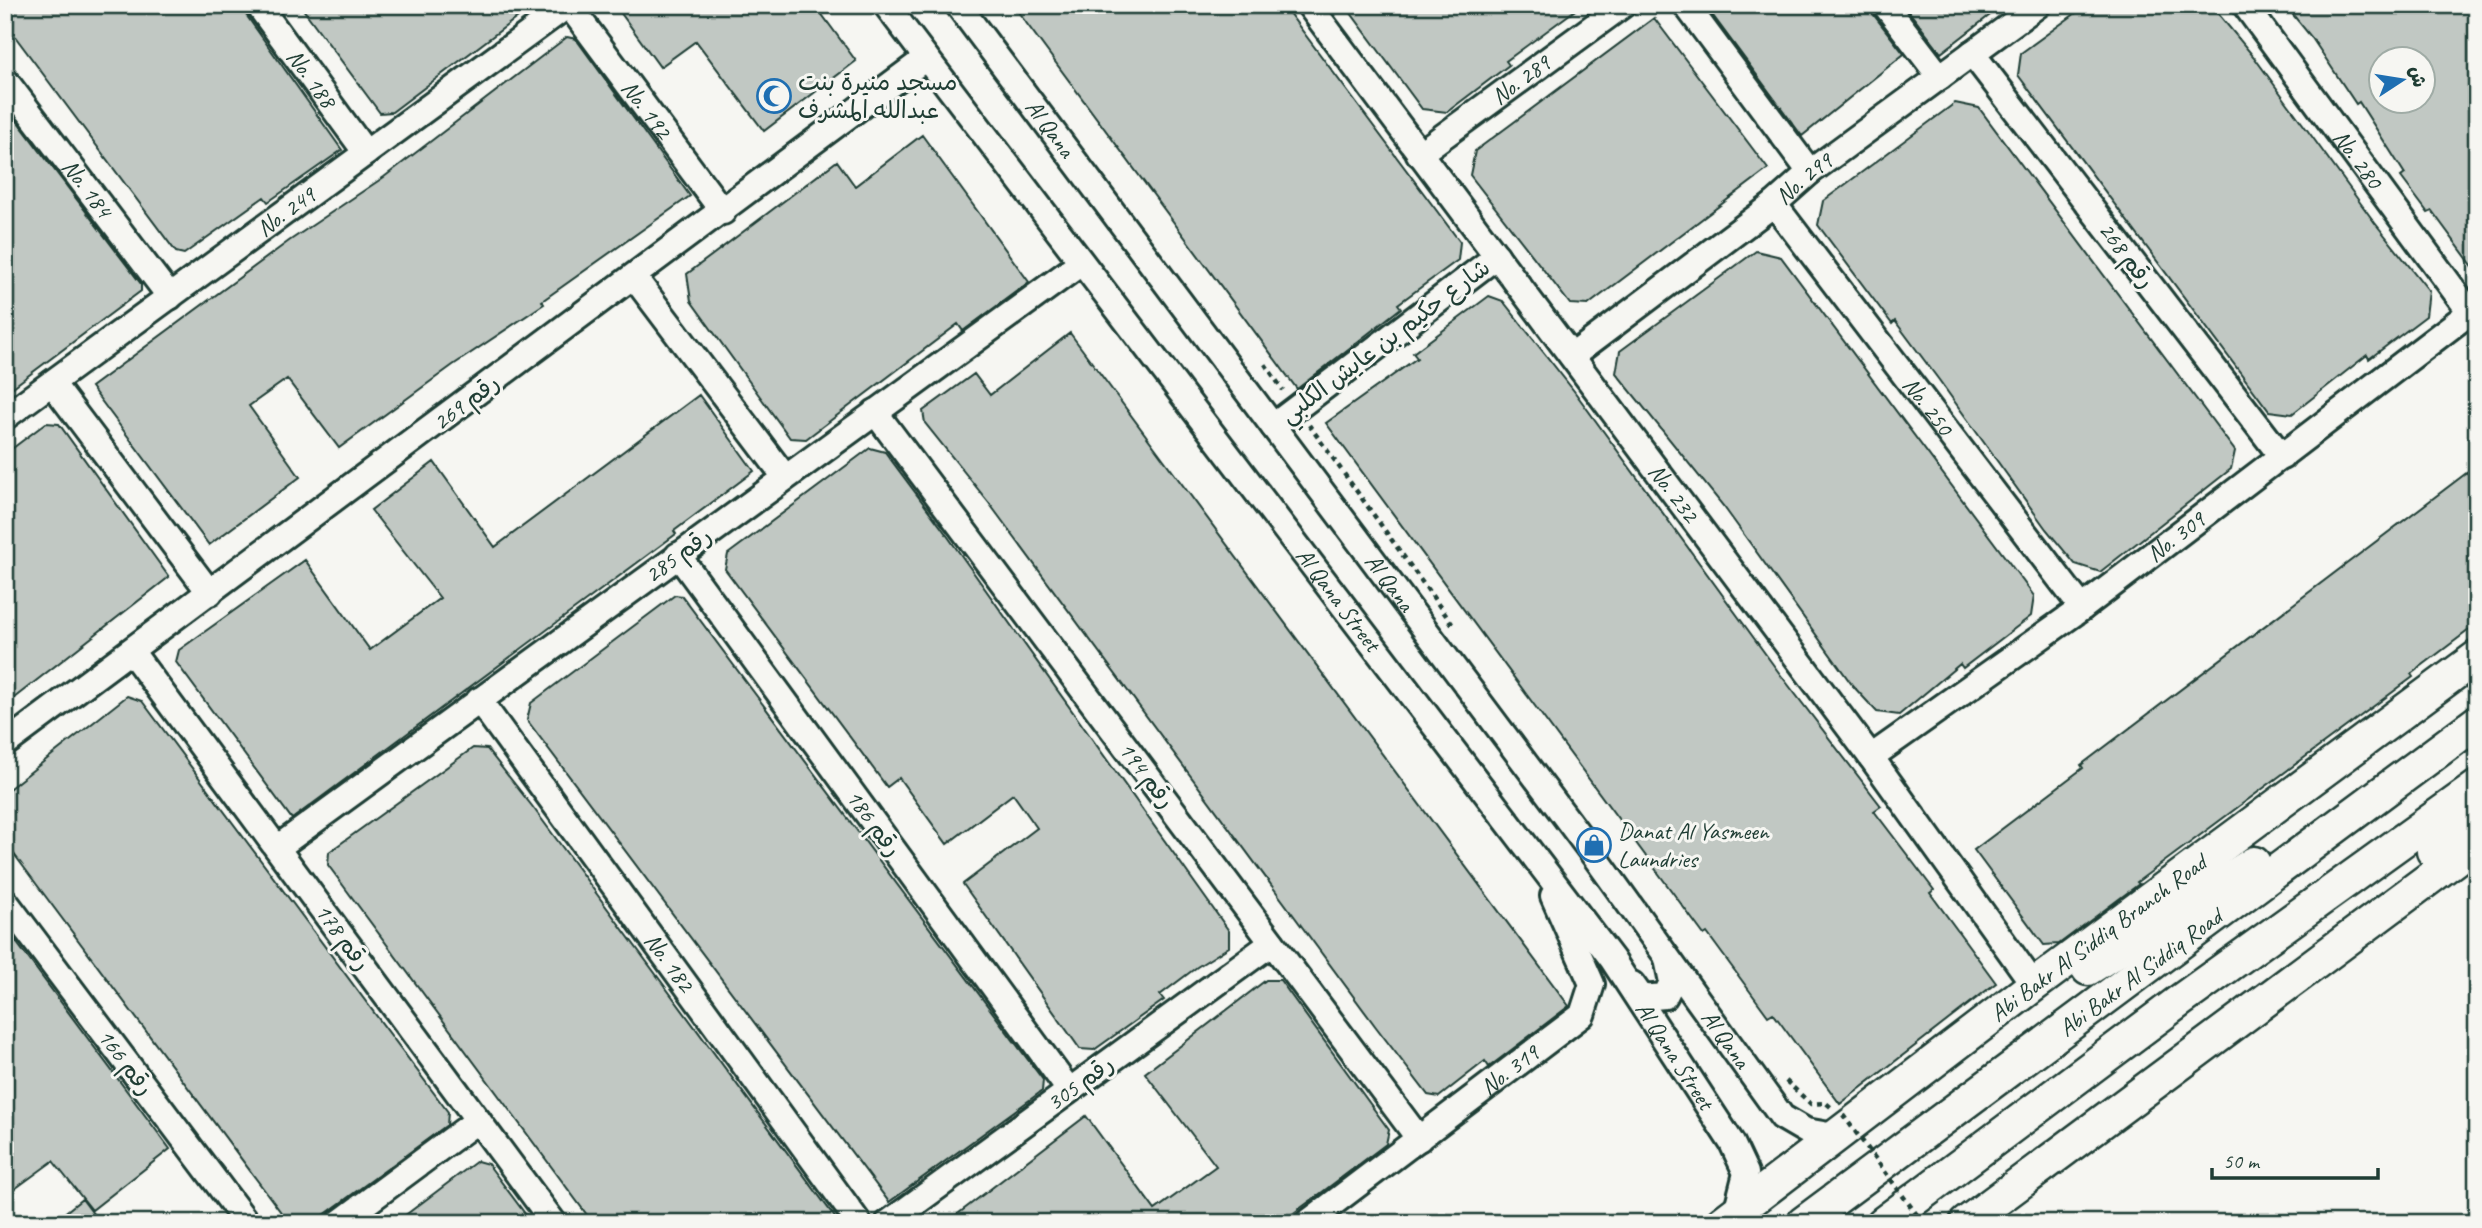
<svg xmlns="http://www.w3.org/2000/svg" width="2482" height="1228" font-family="Caveat,'Playpen Sans Arabic',sans-serif">
<style>
.building{fill:#c1c8c3;stroke:#1f3d34;stroke-width:2;fill-rule:evenodd}
.lines{fill:none;stroke-linecap:round;stroke-linejoin:round}
.minor-casing{stroke:#1f3d34;stroke-width:30}
.major-casing{stroke:#1f3d34;stroke-width:37}
.path{stroke:#1f3d34;stroke-width:4.5;stroke-dasharray:5 5;stroke-linecap:butt}
.minor{stroke:#f6f6f2;stroke-width:24}
.major{stroke:#f6f6f2;stroke-width:32}
.path-bridge{stroke:#1f3d34;stroke-width:4.5;stroke-dasharray:5 5;stroke-linecap:butt}
.labels{text-anchor:middle;stroke-width:6;stroke-linejoin:round;paint-order:stroke}
.street-label{font-size:24px;fill:#1f3d34;stroke:#f6f6f2}
.poi-label{font-size:24px;fill:#1f3d34;stroke:#f6f6f2;text-anchor:start}
</style>
<rect width="100%" height="100%" fill="#f6f6f2"/>
<filter id="ink" filterUnits="userSpaceOnUse"><feTurbulence type="fractalNoise" baseFrequency=".0143" numOctaves="2"/><feDisplacementMap in="SourceGraphic" scale="14" xChannelSelector="R" yChannelSelector="G"/><feConvolveMatrix kernelMatrix="1 2 1 2 8 2 1 2 1" color-interpolation-filters="sRGB"/></filter>
<g filter="url(#ink)">
<!-- building -->
<path class="building" d="M5,5H239L342,150L268,202L264,197L184,254L176,252L5,23Z
M300,5H534L392,112L380,113Z
M615,5H815L856,61L764,131L696,41L660,67Z
M1013,5H1283L1460,242L1458,260L1398,304L1401,308L1297,389Z
M1345,5H1582L1506,61L1509,65L1447,112L1422,109Z
M1705,5H1870L1873,14L1904,54L1802,136Z
M1904,5H2003L1941,53Z
M2087,5H2211L2254,57L2375,223L2429,291L2426,316L2369,359L2367,355L2292,414L2269,411L2018,75L2021,53Z
M2285,5H2477V272L2432,211L2428,213L2401,177L2405,174L2359,102L2356,104L2312,38ZM2381,60H2423V102H2381Z
M1654,18L1768,169L1588,305L1570,304L1470,175L1475,151Z
M567,37L576,39L690,196L542,301L544,304L453,365L339,448L287,379L249,406L300,477L209,545L91,387L289,241L384,177Z
M1955,103L1979,108L2235,451L2231,469L2100,572L2075,564L2046,529L1939,380L1895,321L1892,324L1818,225L1823,201Z
M5,105L141,284V291L5,393Z
M922,135L1029,282L963,331L958,324L806,439L790,438L691,301L687,274L837,161L855,186Z
M1756,251L1781,257L2034,596L2031,616L1963,668L1960,664L1899,715L1877,712L1853,686L1724,507L1616,373L1620,351Z
M1489,296L1503,301L1574,391L1780,674L1881,806L1874,811L1934,890L1930,893L1996,983L1840,1104L1773,1013L1768,1016L1707,933L1704,935L1326,423L1417,358L1413,353Z
M1070,333L1569,1006L1489,1067L1485,1061L1439,1097L1428,1095L1376,1027L989,503L925,423L923,411L974,374L990,395Z
M699,395L754,471L674,531L676,534L292,819L176,662L179,650L305,560L370,650L440,598L371,510L434,462L495,547Z
M46,423L59,424L169,577L5,705V454Z
M870,448L885,452L941,527L1229,931V947L1197,967L1160,995L1164,1000L1094,1050L1080,1049L963,884L1037,828L1013,794L947,844L899,778L887,787L725,569L728,554Z
M2477,465V624L2411,674L2413,677L2137,882L2139,884L2059,944L2044,945L1974,850L2083,768L2081,765Z
M675,595L682,596L1043,1080L1042,1091L889,1202L527,720L531,703Z
M127,696L142,701L448,1112L447,1125L313,1223H289L5,842V792Z
M473,748L487,749L532,806L839,1223H593L328,865L329,852Z
M5,927L170,1149L92,1210L53,1161L5,1196Z
M1266,980H1280L1389,1130L1386,1144L1317,1196L1280,1223H946L1086,1116L1155,1210L1216,1166L1145,1073Z
M477,1161L488,1164L532,1223H395Z
M82,1199L100,1223H52Z"/>
<g class="lines">
<!-- minor casing -->
<g class="minor-casing">
<g id="minor">
<path id="s1" d="M258,5L366,153"/>
<path id="s2" d="M569,5L723,212"/>
<path id="s3" d="M886,5L1612,959L1732,1143L1746,1173L1736,1213"/>
<path id="s4" d="M958,5L1593,854L1782,1117L1806,1131L1834,1136"/>
<path id="s5" d="M1309,5L1871,757L2034,985"/>
<path d="M1686,5L1810,172"/>
<path d="M1885,5L1940,77"/>
<path id="s6" d="M2245,5L2470,312"/>
<path d="M1972,53L2282,457"/>
<path id="s7" d="M5,80L170,297"/>
<path id="s8" d="M1419,154L1623,5"/>
<path id="s9" d="M1774,204L2082,608"/>
<path d="M634,277L785,477"/>
<path id="s10" d="M1572,356L1774,204L1810,172L2038,5"/>
<path d="M52,383L210,593"/>
<path d="M875,412L1419,1139"/>
<path id="s11" d="M5,417L568,5"/>
<path d="M1273,426L1497,256"/>
<path d="M678,555L1069,1090"/>
<path d="M131,651L554,1223"/>
<path id="s12" d="M479,700L859,1223"/>
<path d="M5,744L926,58"/>
<path id="s13" d="M1871,757L2082,608L2477,307"/>
<path d="M277,848L1081,263"/>
<path d="M5,901L247,1223"/>
<path d="M1632,984L1642,998L1665,996L1672,982L1667,959"/>
<path d="M339,1223L478,1120"/>
<path d="M888,1223L1272,943"/>
<path id="s14" d="M1307,1223L1582,1015L1592,984L1553,896"/>
</g>
</g>
<!-- major casing -->
<g class="major-casing">
<g id="major">
<path d="M2433,851L2477,815"/>
<path d="M2088,969L2254,863"/>
<path id="s15" d="M1722,1223L2034,985L2477,657"/>
<path id="s16" d="M1803,1223L2477,722"/>
<path d="M1883,1223L2181,1000L2477,787"/>
<path d="M1966,1223L2477,843"/>
</g>
</g>
<!-- path -->
<path class="path" d="M1265,364L1283,390
M1309,425L1453,625
M1786,1081L1811,1104L1826,1103L1833,1109"/>
<!-- minor -->
<use href="#minor" class="minor"/>
<!-- major -->
<use href="#major" class="major"/>
<!-- path-bridge -->
<path class="path-bridge" d="M1843,1115L1923,1223"/>
</g>
</g>
<!-- icons -->
<defs>
<g id="mosque-ring" transform="scale(1.75)"><circle r="9.5" fill="#f6f6f2" stroke="#1f6fb2" stroke-width="1.5"/><path d="M3.5-4.9A6 6 0 1 0 3.5 4.9A5 5 0 1 1 3.5-4.9Z" fill="#1f6fb2"/></g>
<g id="shop-ring" transform="scale(1.75)"><circle r="9.5" fill="#f6f6f2" stroke="#1f6fb2" stroke-width="1.5"/><path d="M-5-2.5h2.3a2.7 3.5 0 0 1 5.4 0H5L5.5 6h-11ZM-1.5-2.5h3a1.5 2.3 0 0 0-3 0Z" fill="#1f6fb2"/></g>
</defs>
<g fill-rule="evenodd">
<use href="#mosque-ring" x="774" y="96"/>
<use href="#shop-ring" x="1594" y="845"/>
</g>
<g class="labels">
<!-- street labels -->
<g class="street-label">
<text dy="8" stroke="none"><textPath href="#s1" startOffset="91">No. 188</textPath></text>
<text dy="8" stroke="none"><textPath href="#s8" startOffset="126">No. 289</textPath></text>
<text dy="8" stroke="none"><textPath href="#s2" startOffset="130">No. 192</textPath></text>
<text dy="8" stroke="none"><textPath href="#s4" startOffset="154">Al Qana</textPath></text>
<text dy="8" stroke="none"><textPath href="#s6" startOffset="191">No. 280</textPath></text>
<text dy="8" stroke="none"><textPath href="#s10" startOffset="292">No. 299</textPath></text>
<text dy="8" stroke="none"><textPath href="#s7" startOffset="136">No. 184</textPath></text>
<text dy="8" stroke="none"><textPath href="#s11" startOffset="348">No. 249</textPath></text>
<text transform="translate(2127 255) rotate(53)" y="8">رقم 268</text>
<text transform="translate(1385 341) rotate(-37)" y="8">شارع حكيم بن عايش الكلبي</text>
<text transform="translate(466 402) rotate(-37)" y="8">رقم 269</text>
<text dy="8" stroke="none"><textPath href="#s9" startOffset="254">No. 250</textPath></text>
<text dy="8" stroke="none"><textPath href="#s5" startOffset="609">No. 232</textPath></text>
<text dy="8" stroke="none"><textPath href="#s13" startOffset="376">No. 309</textPath></text>
<text transform="translate(678 555) rotate(-36)" y="8">رقم 285</text>
<text dy="8" stroke="none"><textPath href="#s4" startOffset="721">Al Qana</textPath></text>
<text dy="8" stroke="none"><textPath href="#s3" startOffset="747">Al Qana Street</textPath></text>
<text transform="translate(1147 775) rotate(53)" y="8">رقم 194</text>
<text transform="translate(874 823) rotate(54)" y="8">رقم 186</text>
<text transform="translate(343 937) rotate(54)" y="8">رقم 178</text>
<text dy="8" stroke="none"><textPath href="#s15" startOffset="472">Abi Bakr Al Siddiq Branch Road</textPath></text>
<text dy="8" stroke="none"><textPath href="#s12" startOffset="324">No. 182</textPath></text>
<text dy="8" stroke="none"><textPath href="#s16" startOffset="420">Abi Bakr Al Siddiq Road</textPath></text>
<text dy="8" stroke="none"><textPath href="#s4" startOffset="1288">Al Qana</textPath></text>
<text dy="8" stroke="none"><textPath href="#s3" startOffset="1314">Al Qana Street</textPath></text>
<text transform="translate(126 1062) rotate(53)" y="8">رقم 166</text>
<text dy="8" stroke="none"><textPath href="#s14" startOffset="254">No. 319</textPath></text>
<text transform="translate(1080 1083) rotate(-36)" y="8">رقم 305</text>
</g>
<!-- poi labels -->
<g class="poi-label">
<text x="798" y="90">مسجد منيرة بنت<tspan x="798" dy="28">عبدالله المشرف</tspan></text>
<text x="1618" y="839">Danat Al Yasmeen<tspan x="1618" dy="28">Laundries</tspan></text>
</g>
</g>
<!-- margin -->
<rect width="2482" height="1228" fill="none" stroke="#f6f6f2" stroke-width="28"/>
<rect x="14" y="14" width="2454" height="1200" fill="none" stroke="#1f3d34" stroke-width="2.5" filter="url(#ink)"/>
<!-- north arrow -->
<g transform="translate(2402 80) rotate(78)"><circle r="33" fill="#f6f6f2" stroke="#a0aca6" stroke-width="2"/>
<path d="M0-5L12 26L0 18L-12 26Z" fill="#1f6fb2"/>
<text y="-10" font-size="19" font-weight="bold" text-anchor="middle" fill="#1f3d34">ش</text>
</g>
<!-- scale -->
<path d="M2212 1168v10h166v-10" fill="none" stroke="#1f3d34" stroke-width="3.5"/>
<text x="2223" y="1168" font-size="21" fill="#1f3d34" stroke="#f6f6f2" stroke-width="5" paint-order="stroke">50 m</text>
</svg>
